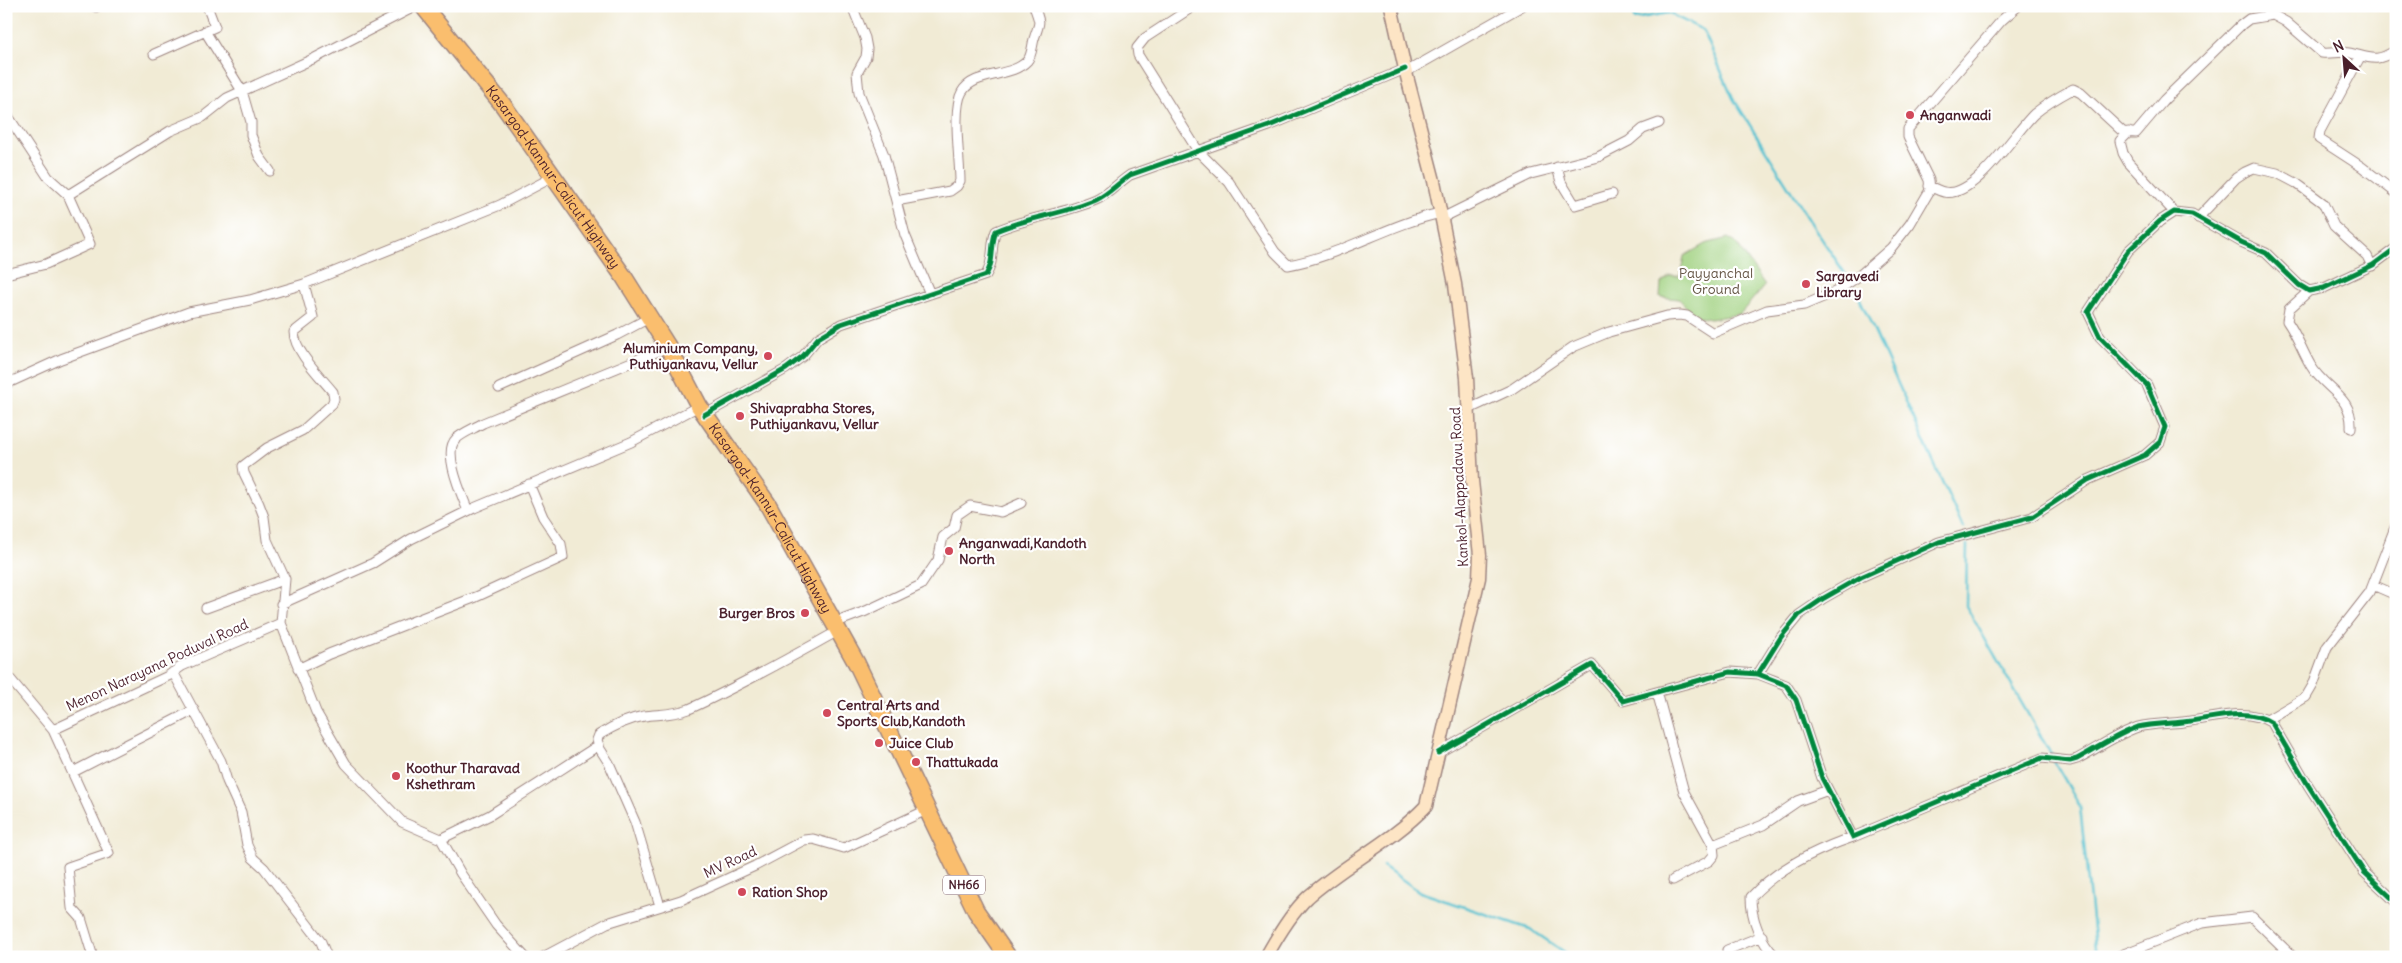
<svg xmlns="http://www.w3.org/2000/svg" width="2402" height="963" font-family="Delius,sans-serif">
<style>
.green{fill:#a0d180;stroke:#757856}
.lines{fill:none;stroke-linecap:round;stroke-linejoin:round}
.stream{stroke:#57c2d2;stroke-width:2.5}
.street-casing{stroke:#9e8580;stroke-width:11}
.secondary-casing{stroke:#9e8580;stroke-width:15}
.highway-casing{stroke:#9e8580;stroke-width:19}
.street{stroke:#fff;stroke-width:9}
.secondary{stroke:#fde5c5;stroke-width:12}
.highway{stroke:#fabe6e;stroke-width:16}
.cycleway-casing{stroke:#fff;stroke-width:8}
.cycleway{stroke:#00873e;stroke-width:5}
.poi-dot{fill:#d1495b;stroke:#fff;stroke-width:2}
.labels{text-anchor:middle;stroke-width:4.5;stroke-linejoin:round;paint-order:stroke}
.shield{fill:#fff;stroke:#80626b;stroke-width:1}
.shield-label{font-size:12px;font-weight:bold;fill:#4a1f2b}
.poi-label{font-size:14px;font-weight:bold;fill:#4a1f2b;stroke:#fff;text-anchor:start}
.street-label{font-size:14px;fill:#4a1f2b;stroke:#fff}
.park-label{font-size:14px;fill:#645444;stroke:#fff}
</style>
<rect width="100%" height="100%" fill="#fff"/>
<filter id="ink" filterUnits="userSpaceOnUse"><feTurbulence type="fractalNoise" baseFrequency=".02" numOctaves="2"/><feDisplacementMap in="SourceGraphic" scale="10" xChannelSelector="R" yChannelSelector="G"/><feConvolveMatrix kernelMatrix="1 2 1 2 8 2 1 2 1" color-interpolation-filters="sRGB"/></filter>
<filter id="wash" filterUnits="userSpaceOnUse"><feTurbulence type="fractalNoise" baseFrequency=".0096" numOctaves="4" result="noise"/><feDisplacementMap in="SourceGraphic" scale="20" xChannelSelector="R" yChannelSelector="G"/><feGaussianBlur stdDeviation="1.12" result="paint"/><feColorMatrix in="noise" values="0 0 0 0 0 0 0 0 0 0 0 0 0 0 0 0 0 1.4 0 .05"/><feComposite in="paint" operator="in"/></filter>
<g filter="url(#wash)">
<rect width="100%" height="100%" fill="#f1ebd5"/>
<!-- green -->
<path class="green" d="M1728,238L1736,243L1765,285L1740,314L1710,319L1695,316L1679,299L1660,297L1661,283L1670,276H1680L1684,256L1705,244Z"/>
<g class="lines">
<!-- stream -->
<path class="stream" d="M1633,6L1634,19L1668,13L1703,30L1733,98L1809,220L1848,278
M1855,288L1963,528
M1967,545L1966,606L2052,756
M2054,761L2080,806L2096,957
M1383,866L1420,892L1530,929L1572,957"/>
</g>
</g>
<g filter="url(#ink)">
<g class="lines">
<!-- street casing -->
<g class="street-casing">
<path id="street" d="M852,6L865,38L867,49L866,57L857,73L859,93L884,155L905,235L930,294
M1194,6L1145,38L1137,48L1138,55L1198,151L1229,182L1275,252L1288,265C1341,256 1388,224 1441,213
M96,7L98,6
M205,31L242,91L251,122V135L259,156L270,171
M154,54L215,27L207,6
M2360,57L2320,131L2319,139L2362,167L2396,193
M1406,72L1522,6
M6,113L48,177L68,195L90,244L46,264L6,274
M2129,132L2120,141L2123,153L2128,162L2174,212
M1557,167L1561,182L1575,205L1612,194
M1929,186C1934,188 1939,191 1944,192C1975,199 2014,133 2034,114C2046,104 2060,96 2073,89L2081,93L2123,132L2136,133L2164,100L2241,25L2249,19L2273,15L2286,22L2322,53C2331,54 2342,51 2350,53C2371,58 2376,63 2396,50
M68,195L170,131L203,117L227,98L315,58L416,6
M896,201L950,191L957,186L960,181C960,159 952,109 962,92C974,71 1011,78 1027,61C1032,56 1032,46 1034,39C1040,20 1041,26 1034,6
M1442,218L1531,174L1598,157L1629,141L1643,129L1659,123
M2198,218L2236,178L2245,172L2254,168L2277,173L2296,183L2323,203L2334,226L2367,256L2372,266
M2309,291L2289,309L2287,321C2297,335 2302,351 2311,366C2325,390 2353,396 2351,428
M6,384L61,359L189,312L250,300L304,284L500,205L553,177
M499,388L617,335L649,318
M1469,409L1512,389L1573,347L1609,332L1667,316L1680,315L1687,316L1713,333L1767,310L1804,305L1835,292L1859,276L1891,248L1910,224L1930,190L1929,180L1908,137V129L2002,20L2018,6
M704,415L786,369L803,356L818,338L841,324L986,275C995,261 990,245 996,231C1028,217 1064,214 1096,200C1109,194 1118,183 1130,175L1269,126L1405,69
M468,511C462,495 442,452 456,439C462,433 475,428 483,423L668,347
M2373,585L2396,595
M281,604L373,563L411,539L474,508L631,442L699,406
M206,608L285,579
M281,623L285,579L267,540L264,517L259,504L244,473L243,466L267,448L303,430L332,404L334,399L333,392C321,377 294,351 294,332L313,317L304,284
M834,623L866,611L921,585L938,560L943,537L954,528L957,515L970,506L1001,512L1021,503
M298,669L329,654L476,597L563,557L561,544L543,517L529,484
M173,672L221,761L227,781L241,812L247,845L253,858L264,868L321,942L327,957
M6,674L53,730L168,676L182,666L281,623L316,712L346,764L402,822L441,839L461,874L496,925L525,957
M1758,674L1781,637L1799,615L1824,598L1861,577L1939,542L2032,517L2088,480L2145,455L2160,442L2165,427L2147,385L2100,337L2088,312L2128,251L2160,221L2174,212L2192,214L2241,242L2266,253L2299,285L2309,291L2324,288L2373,265L2396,248
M1657,692L1684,792L1713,845L1714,855L1709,861L1673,880
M2267,720L2306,697L2313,685L2327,647L2370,592L2396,525
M53,730L109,853L68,867L72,908L81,918L93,957
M1438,753L1592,665L1623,701L1730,672L1758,674L1786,685L1796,700L1822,778L1853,837L2042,758L2070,761L2077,759C2096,749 2117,734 2138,727C2153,723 2168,724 2183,722C2212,719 2247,706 2272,723L2308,785L2364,872L2396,902
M73,772L194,710
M441,839L490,815L599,745
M1713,845L1763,825L1798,801L1828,790
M660,906L635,822L609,763L600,749L597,740L599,735C613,726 628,719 644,716C660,714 674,715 689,709C740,686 789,658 838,631
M1727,950L1762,936
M543,957L607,923L681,900L755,866L804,840L813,839L844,848L929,809
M1776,957C1760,941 1751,919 1751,897C1778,868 1815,850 1853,837
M2116,957L2202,923L2252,917L2293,957"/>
</g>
<!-- secondary casing -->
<g class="secondary-casing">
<path id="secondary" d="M1266,957C1277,937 1291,913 1308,897C1345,864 1392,842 1426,806L1479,578L1480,555L1472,481L1467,378L1455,284L1434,181L1405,69L1391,6"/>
</g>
<!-- highway casing -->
<g class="highway-casing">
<g id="highway">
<path id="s1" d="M423,6L503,105L624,277L668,347L699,406L767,503L857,664L976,911L1008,957"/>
</g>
</g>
<!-- street -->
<use href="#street" class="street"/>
<!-- secondary -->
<use href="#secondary" class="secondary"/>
<!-- highway -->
<use href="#highway" class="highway"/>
<!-- cycleway casing -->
<g class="cycleway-casing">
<path id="cycleway" d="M704,415L786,369L803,356L818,338L841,324L986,275C995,261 990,245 996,231C1028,217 1064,214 1096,200C1109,194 1118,183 1130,175L1269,126L1405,69
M1758,674L1781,637L1799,615L1824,598L1861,577L1939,542L2032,517L2088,480L2145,455L2160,442L2165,427L2147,385L2100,337L2088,312L2128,251L2160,221L2174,212L2192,214L2241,242L2266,253L2299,285L2309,291L2324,288L2373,265L2396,248
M1438,753L1592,665L1623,701L1730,672L1758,674L1786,685L1796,700L1822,778L1853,837L2042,758L2070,761L2077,759C2096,749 2117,734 2138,727C2153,723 2168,724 2183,722C2212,719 2247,706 2272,723L2308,785L2364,872L2396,902"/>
</g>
<!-- cycleway -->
<use href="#cycleway" class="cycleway"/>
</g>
</g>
<!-- markers -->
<g class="poi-dot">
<circle cx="1910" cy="115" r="5"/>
<circle cx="1806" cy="284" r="5"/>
<circle cx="768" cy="356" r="5"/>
<circle cx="740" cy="416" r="5"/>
<circle cx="949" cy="551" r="5"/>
<circle cx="805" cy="613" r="5"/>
<circle cx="827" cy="713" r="5"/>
<circle cx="879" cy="743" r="5"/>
<circle cx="916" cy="762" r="5"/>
<circle cx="396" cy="776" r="5"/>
<circle cx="742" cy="892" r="5"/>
</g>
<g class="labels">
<!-- shield labels -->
<rect class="shield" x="943" y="875.5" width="42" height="19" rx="4"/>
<g class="shield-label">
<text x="964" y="889">NH66</text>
</g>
<!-- poi labels -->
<g class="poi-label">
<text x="1920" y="120">Anganwadi</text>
<text x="1816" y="281">Sargavedi<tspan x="1816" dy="16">Library</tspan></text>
<text x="758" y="353" text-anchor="end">Aluminium Company,<tspan x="758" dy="16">Puthiyankavu, Vellur</tspan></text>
<text x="750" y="413">Shivaprabha Stores,<tspan x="750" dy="16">Puthiyankavu, Vellur</tspan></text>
<text x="959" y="548">Anganwadi,Kandoth<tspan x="959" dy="16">North</tspan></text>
<text x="795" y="618" text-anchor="end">Burger Bros</text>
<text x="837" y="710">Central Arts and<tspan x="837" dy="16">Sports Club,Kandoth</tspan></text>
<text x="889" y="748">Juice Club</text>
<text x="926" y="767">Thattukada</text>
<text x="406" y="773">Koothur Tharavad<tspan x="406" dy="16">Kshethram</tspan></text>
<text x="752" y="897">Ration Shop</text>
</g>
<!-- street labels -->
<g class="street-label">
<text dy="5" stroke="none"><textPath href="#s1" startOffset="215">Kasargod-Kannur-Calicut Highway</textPath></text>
<text transform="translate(1459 487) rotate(-93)" y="5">Kankol-Alappadavu Road</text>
<text dy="5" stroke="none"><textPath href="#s1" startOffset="620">Kasargod-Kannur-Calicut Highway</textPath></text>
<text transform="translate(157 665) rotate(-25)" y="5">Menon Narayana Poduval Road</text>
<text transform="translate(730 862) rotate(-25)" y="5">MV Road</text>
</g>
<!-- park labels -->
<g class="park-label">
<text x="1716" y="278">Payyanchal<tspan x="1716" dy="16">Ground</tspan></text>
</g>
</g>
<!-- margin -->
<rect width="2402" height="963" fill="none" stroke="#fff" stroke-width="25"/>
<!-- north arrow -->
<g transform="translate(2344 58) rotate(334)" stroke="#ffffff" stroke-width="4" paint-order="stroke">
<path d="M0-4L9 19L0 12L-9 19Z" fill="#4a1f2b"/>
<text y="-8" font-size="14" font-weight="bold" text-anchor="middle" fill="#4a1f2b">N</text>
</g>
</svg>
